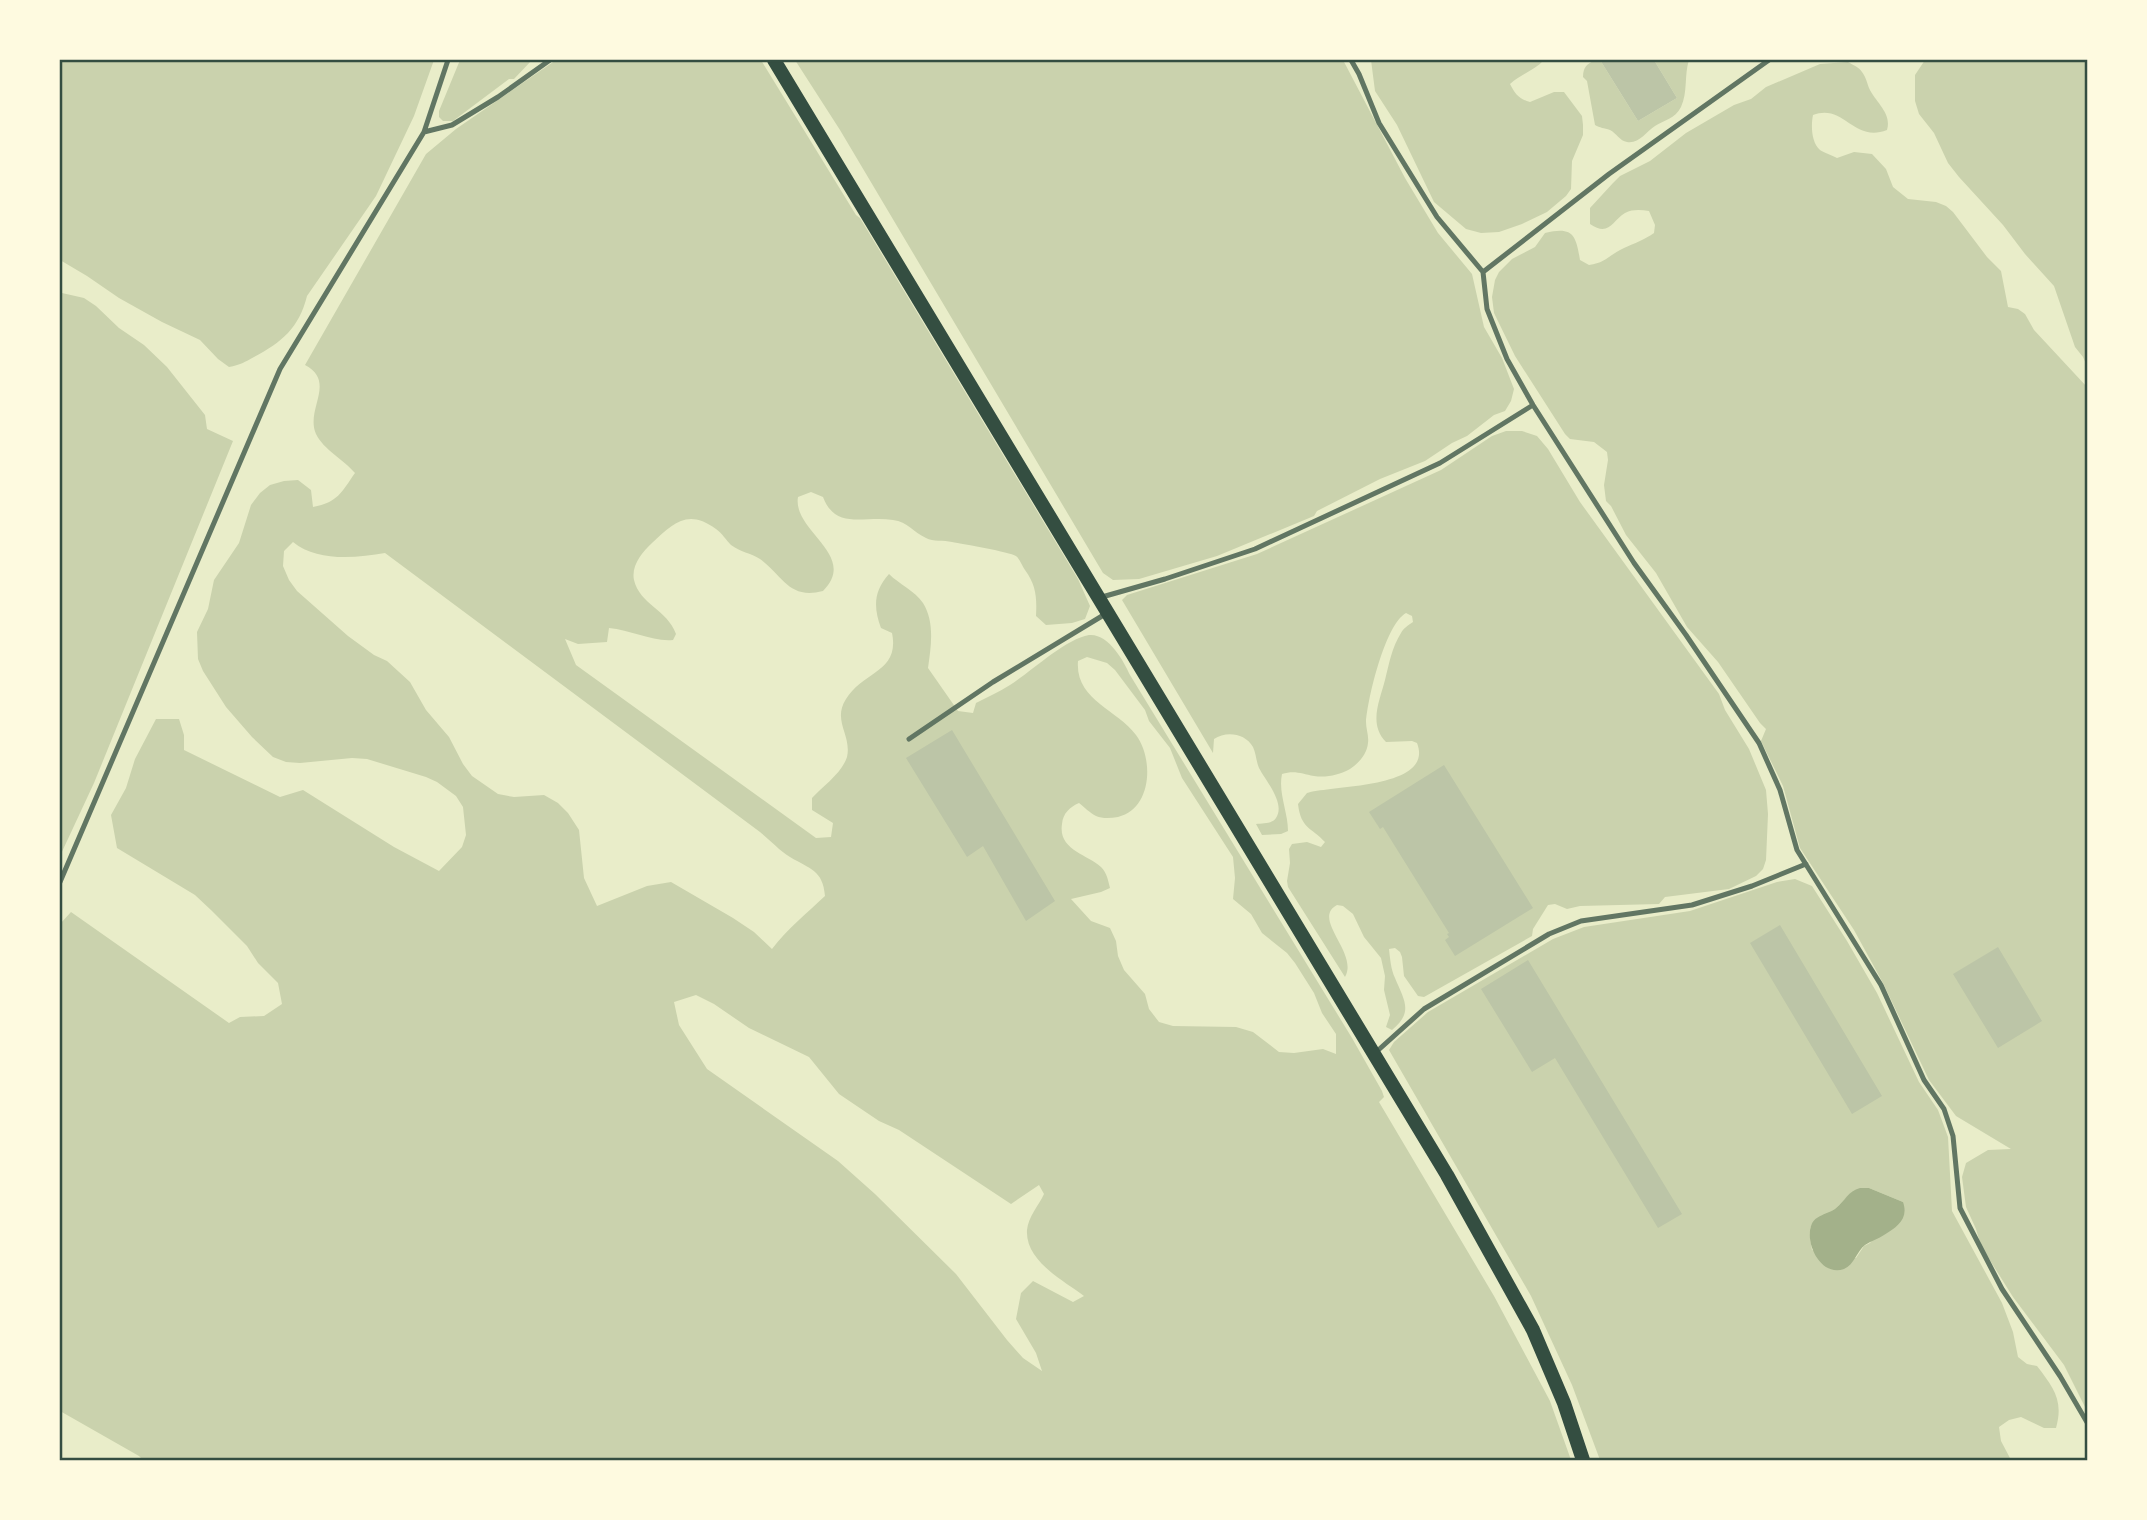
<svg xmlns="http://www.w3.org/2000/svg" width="2147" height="1520" font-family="Helvetica,sans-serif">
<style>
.green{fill:#cad2ad;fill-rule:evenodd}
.water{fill:#a3b18a}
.building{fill:#bcc5a7}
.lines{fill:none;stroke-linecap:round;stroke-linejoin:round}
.service{stroke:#617663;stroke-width:5}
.secondary{stroke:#344e41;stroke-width:14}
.neatline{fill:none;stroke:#344e41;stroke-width:2.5}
</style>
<rect width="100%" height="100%" fill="#e9edc9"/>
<!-- green -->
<path class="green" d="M60,60H434L414,116L376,196L307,296C299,328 282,342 254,357C245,362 240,365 229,367L218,359L200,340L162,322L119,298L87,276L60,260Z
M460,60H532L514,79H509L453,121H443L439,117V111Z
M556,60H761L856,215L860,218L1078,579L1090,606L1085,619L1072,623L1046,625L1036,616C1037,597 1036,585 1025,570C1022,566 1020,559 1016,556C1010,552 963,544 952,542C944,540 933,542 926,538C913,532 908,522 893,520C865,515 836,531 823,497L811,492L798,497C792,531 859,555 823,591C789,600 783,576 760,559C751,553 740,552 731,545C726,540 722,533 716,529C687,508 673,524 652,543C642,552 631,566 634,580C640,605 667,609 676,634L673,640C653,642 631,630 609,628L607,642L578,644L565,639L576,665L816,838L831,837L833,823L812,810V798C823,786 842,773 847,757C852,735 832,721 846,699C863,671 900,672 892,633L881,628C873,606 874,591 889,574C899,584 915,591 923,603C935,622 931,647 928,668L958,711L973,713L976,703C987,697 999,692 1010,685C1031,672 1065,639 1089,635C1108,633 1124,661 1130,675L1352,1038L1382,1091L1384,1097L1379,1102L1494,1296L1550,1401L1571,1460H143L139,1456L60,1411V924L71,912L229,1023L240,1017L264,1016L282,1004L278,983L258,963L247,946L212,911L195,895L117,848L111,815L126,788L135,759L156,719H179L184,735V750L280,797L303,790L394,847L439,871L462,847L466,835L463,807L456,796L437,782L426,777L367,759L352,758L300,763L286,762L273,757L252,737L226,707L203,671L198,659L197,632L208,609L214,580L239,543L251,505L260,493L270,485L284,481L298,480L311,490L313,507C338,502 341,493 355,473C343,459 324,450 316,434C305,409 337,382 305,365L426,154L456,129ZM293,542C317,562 356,558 385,553L760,832C770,840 779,850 790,857C810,869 823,870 825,896C807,913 787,929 772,949L754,932L733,918L671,882L647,886L597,906L584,878L579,830L568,813L558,803L544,795L514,797L498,794L472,776L463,764L449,737L426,710L410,682L387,661L374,655L348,636L297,591L289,580L283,566L284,551ZM1087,657L1107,663L1115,670L1145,710L1149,721L1170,748L1182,778L1233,857L1235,878L1233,899L1251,914L1262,933L1287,953L1295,963L1314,993L1322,1013L1336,1034V1054L1323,1049L1294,1053L1279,1052L1253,1032L1236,1027L1173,1026L1159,1022L1149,1009L1145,994L1124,970L1118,956L1116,941L1110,928L1091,921L1071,899L1101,892L1110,888C1108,880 1107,873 1101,867C1087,854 1058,850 1062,824C1063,813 1070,807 1079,803C1084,807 1090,813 1096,816C1103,819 1111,818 1118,817C1152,809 1154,759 1136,735C1117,709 1075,700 1078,661ZM696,995L714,1004L749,1028L809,1057L839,1094L879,1121L899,1130L1011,1204L1039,1185L1044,1194C1039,1205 1028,1217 1027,1230C1025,1261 1063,1280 1084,1296L1073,1302L1033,1281L1021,1293L1016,1319L1036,1353L1042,1371L1023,1358L1007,1340L956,1274L875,1194L838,1161L707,1069L679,1025L674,1002Z
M795,60H1343L1405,178L1438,233L1472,274L1484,327L1502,358L1514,389L1511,401L1505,411L1494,415L1467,436L1452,443L1425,461L1380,479L1317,511L1314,516L1217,556L1139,579L1113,580L1103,573L840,130Z
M1371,60H1544C1535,70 1521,74 1510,84C1515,94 1519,99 1530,102L1554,92H1564L1582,116L1583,125V135L1572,161L1571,189L1566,196L1547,212L1522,224L1499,232L1481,233L1466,229L1434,202L1397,125L1375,91Z
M1595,60H1600L1638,121L1677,98L1654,60H1689C1684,75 1688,92 1681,107C1675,119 1664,120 1655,126C1646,132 1639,144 1627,142C1620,141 1616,133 1610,130C1604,128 1600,128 1595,125L1587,81L1583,77C1583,67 1587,64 1595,60Z
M1925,60H2087V366L2083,357L2075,347L2054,286L2025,254L2003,225L1959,177L1948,163L1934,133L1919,114L1915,101V75Z
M1848,62C1853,65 1859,67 1862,72C1866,77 1867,83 1869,88C1876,103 1892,113 1887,130C1853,143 1844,103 1813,115C1811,125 1811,142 1820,150C1824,153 1832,155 1837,158L1854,152L1872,154L1886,169L1893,187L1908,199L1936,202L1946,206L1953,212L1987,257L2001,271L2008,307L2018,309L2025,314L2034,330L2087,387V1411L2064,1365L2013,1297L1981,1246L1976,1229L1966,1207L1962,1177L1966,1163L1988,1150L2011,1149L1956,1116L1929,1080L1883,983L1854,930L1800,848L1783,786L1761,741L1766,729L1760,723L1718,662L1687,627L1656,573L1626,535L1611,506L1606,501L1604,485L1608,460L1607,452L1594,442L1570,439L1565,434L1515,356L1494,313L1492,297L1495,280L1499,272L1512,259L1535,247L1545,233C1573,226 1576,235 1580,260L1589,265C1606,263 1610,254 1624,248C1635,243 1644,240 1654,233L1655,225L1649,211C1641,210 1633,209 1625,213C1612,221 1609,237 1590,224V208L1613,183L1620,176L1650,161L1686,133L1734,105L1751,99L1766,87L1820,64Z
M60,289L62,293L84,298L96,306L119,328L144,345L167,367L205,415L207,429L233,441L94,783L60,856Z
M1506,431H1522L1537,436L1548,449L1580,502L1719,694L1725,710L1749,749L1766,790L1768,814L1766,860L1763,869L1756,876L1729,889L1665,897L1659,904L1580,906L1567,909L1555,904L1548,905L1533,929L1532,936L1424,997L1418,996L1404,976L1402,957L1400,952L1395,948L1389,949C1390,958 1391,970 1395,978C1404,1000 1414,1012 1392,1030L1386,1027L1390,1015L1384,990L1385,976L1381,958L1364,937L1353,914L1343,906L1337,905C1311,919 1359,953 1345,977L1288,887L1287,881L1290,863L1289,849L1292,844L1307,842L1321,847L1325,842C1311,827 1301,829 1298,804L1307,793C1332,785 1435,789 1417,743L1412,741L1386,742C1368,724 1380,700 1385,680C1389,664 1392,647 1401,633C1403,629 1408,625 1413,622L1412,616L1406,613C1385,625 1368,697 1366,722C1366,729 1369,736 1368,743C1367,754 1359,763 1350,769C1339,775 1326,778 1314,776C1302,774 1295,770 1282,774C1278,793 1288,812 1288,831L1281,834L1262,835L1256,824C1263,823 1272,824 1276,818C1286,803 1265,780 1259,768C1256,761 1256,753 1253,747C1245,733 1226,731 1214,739L1213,753L1122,600L1127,595L1257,554L1441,470L1492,436Z
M1795,879L1812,886L1847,941L1877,993L1919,1082L1938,1110L1948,1137L1952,1211L2002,1303L2013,1332L2018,1357L2027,1364L2037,1366C2053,1387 2064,1400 2056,1428H2044L2021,1417L2009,1420L1999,1427L2001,1441L2011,1460H1600L1572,1385L1531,1296L1389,1050L1394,1042L1428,1012L1553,939L1584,927L1690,911L1777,882ZM1869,1188L1903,1202L1870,1243L1864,1246L1856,1258L1812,1250C1811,1242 1807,1230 1813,1223C1817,1217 1827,1215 1832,1211C1848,1200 1847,1189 1869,1188Z"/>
<!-- water -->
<path class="water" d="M1860,1188H1869L1903,1202C1909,1219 1897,1227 1884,1235C1878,1239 1871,1241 1865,1245C1857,1251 1854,1265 1844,1269C1821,1277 1805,1244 1811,1226C1815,1214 1828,1215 1836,1208C1845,1201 1848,1191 1860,1188Z"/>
<!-- building -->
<path class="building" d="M1600,60H1654L1677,98L1638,121Z
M952,730L1055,901L1026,921L983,846L967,857L906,758Z
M1444,765L1533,908L1455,956L1445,940L1449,937L1447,934L1449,933L1383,827L1380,829L1369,812Z
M1780,925L1882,1096L1852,1114L1750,943Z
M1998,947L2042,1021L1998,1048L1953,974Z
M1528,960L1682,1214L1658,1228L1555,1058L1532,1072L1481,989Z"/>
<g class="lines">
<!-- service -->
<path class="service" d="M1351,60L1359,74L1379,123L1437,217L1483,272L1487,309L1507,359L1533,405L1634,563L1686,635L1759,743L1780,790L1797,850L1881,985L1924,1080L1944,1109L1953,1136L1960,1208L2002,1289L2060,1376L2088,1424
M424,132L452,125L498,97L550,60
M1483,272L1609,174L1769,60
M1102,597L1165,579L1255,549L1440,463L1533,405
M909,739L993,682L1107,613
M60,882L280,369L424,132L448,60
M1375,1053L1424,1009L1549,934L1581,921L1692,905L1752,886L1806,864"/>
<!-- secondary -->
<path class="secondary" d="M774,60L1447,1175L1533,1330L1564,1403L1583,1460"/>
</g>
<!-- border -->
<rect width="2147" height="1520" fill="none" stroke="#fefae0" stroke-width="122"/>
<rect x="61" y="61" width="2025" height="1398" class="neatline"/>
</svg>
